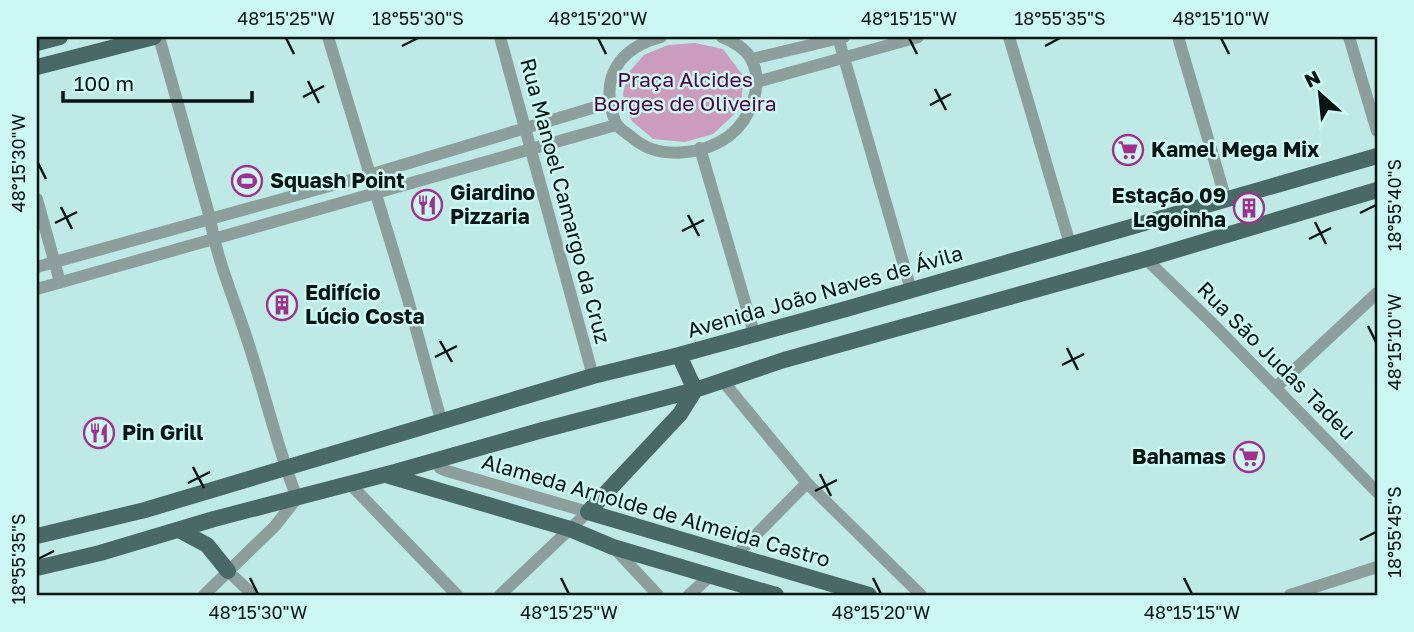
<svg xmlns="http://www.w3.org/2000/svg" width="1414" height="632" font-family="'Golos Text',sans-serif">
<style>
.green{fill:#cb9cbe}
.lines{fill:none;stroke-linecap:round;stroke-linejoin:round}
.minor{stroke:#8d9f9d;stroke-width:12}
.major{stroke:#496966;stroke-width:16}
.ticks{fill:none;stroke:#061514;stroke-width:2.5}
.labels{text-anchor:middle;stroke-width:5;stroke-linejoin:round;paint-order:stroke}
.park-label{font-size:21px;fill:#500445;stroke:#ccf7f2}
.poi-label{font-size:21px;font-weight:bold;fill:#061514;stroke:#ccf7f2;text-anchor:start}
.street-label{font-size:21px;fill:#061514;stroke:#ccf7f2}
.neatline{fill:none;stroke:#061514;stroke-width:2.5}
.ticks-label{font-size:18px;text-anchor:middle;fill:#061514}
</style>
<rect width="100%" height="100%" fill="#bfe9e4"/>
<!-- green -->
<path class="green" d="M695,43L723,49L744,77L740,109L713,134L685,142L653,139L632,121L626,109L623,94L628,73L644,55L668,45Z"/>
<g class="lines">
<!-- minor -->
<path class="minor" d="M159,37L210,218C217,261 235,301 248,342C265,394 277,447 297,498L275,526L204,595
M328,37L407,296L441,420
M500,37L593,376
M661,37C619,48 599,78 615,121C618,129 627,133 634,139C659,160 703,155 729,136C750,120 765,84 751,59C746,49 733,41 722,37
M838,37L911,290
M1009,37L1070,244
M1178,37L1226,200
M1349,37L1377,131
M752,59L844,37
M757,82L918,37
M700,148L754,333
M37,199L60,282
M1146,259L1211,322L1377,492
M37,267L369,175L609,103
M37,289L616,125
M722,380L807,483L921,595
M1275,388L1377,293
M436,460L440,468L447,471L588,512L500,595
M350,484L457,595
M613,547L658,595
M735,556L807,483
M228,571L253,595
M689,595L709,577
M1290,595L1377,567"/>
<!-- major -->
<path class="major" d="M37,43L60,37
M37,67L154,37
M679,355L695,390
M695,390L680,414L588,512L869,595
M386,475L570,529L613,547L776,595
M179,530L207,545L228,571
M37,536L145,510L593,376L679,355L846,309L1377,156
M37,568L100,553L214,519L395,472L539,431L695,390L784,360L1146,259L1377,190"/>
</g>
<!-- ticks -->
<path class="ticks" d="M286,38L294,54M598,38L606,54M909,38L917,54M1221,38L1229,54M402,46L418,38M1045,46L1060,38M308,81L319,103M935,89L946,110M303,97L324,86M930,105L951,94M38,163L46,179M61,207L72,229M1360,213L1376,205M688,215L699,236M1315,222L1326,244M55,223L77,212M682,231L704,220M1309,239L1331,228M1368,326L1376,342M440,341L452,362M1067,348L1078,370M435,357L457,346M1062,365L1084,354M193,467L204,488M820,474L831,496M188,483L210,472M815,491L837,480M1360,540L1376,532M38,559L54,551M250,578L258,594M561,578L569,594M873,578L881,594M1184,578L1192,594"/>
<!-- icons -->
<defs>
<g id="supermarket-ring" transform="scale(1.575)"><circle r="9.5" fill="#ccf7f2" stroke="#a1308c" stroke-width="1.5"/><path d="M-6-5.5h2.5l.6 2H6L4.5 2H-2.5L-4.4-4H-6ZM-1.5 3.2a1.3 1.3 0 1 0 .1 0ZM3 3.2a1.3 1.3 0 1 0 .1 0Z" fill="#a1308c"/></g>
<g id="stadium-ring" transform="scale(1.575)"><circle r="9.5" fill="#ccf7f2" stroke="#a1308c" stroke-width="1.5"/><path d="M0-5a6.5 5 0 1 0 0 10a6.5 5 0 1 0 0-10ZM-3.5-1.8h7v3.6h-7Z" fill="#a1308c"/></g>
<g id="restaurant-ring" transform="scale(1.575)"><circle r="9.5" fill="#ccf7f2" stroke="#a1308c" stroke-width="1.5"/><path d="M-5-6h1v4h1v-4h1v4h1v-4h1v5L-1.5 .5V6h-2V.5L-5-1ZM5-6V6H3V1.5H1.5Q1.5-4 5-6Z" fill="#a1308c"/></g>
<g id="building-ring" transform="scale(1.575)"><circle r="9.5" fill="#ccf7f2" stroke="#a1308c" stroke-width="1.5"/><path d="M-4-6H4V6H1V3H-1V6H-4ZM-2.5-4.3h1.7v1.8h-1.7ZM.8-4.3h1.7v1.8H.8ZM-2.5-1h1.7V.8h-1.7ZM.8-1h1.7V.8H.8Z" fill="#a1308c"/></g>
</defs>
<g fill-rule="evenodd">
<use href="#supermarket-ring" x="1128" y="150"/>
<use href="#stadium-ring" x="247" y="181"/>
<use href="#restaurant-ring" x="427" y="205"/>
<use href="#building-ring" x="1249" y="208"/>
<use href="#building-ring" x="282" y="305"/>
<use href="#restaurant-ring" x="99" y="433"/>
<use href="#supermarket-ring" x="1249" y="457"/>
</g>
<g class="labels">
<!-- park labels -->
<g class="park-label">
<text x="685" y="87">Praça Alcides<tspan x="685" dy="24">Borges de Oliveira</tspan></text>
</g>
<!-- poi labels -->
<g class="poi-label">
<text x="1151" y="157">Kamel Mega Mix</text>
<text x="270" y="188">Squash Point</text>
<text x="450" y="200">Giardino<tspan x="450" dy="24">Pizzaria</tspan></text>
<text x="1226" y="203" text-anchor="end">Estação 09<tspan x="1226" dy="24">Lagoinha</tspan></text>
<text x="305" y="300">Edifício<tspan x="305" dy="24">Lúcio Costa</tspan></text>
<text x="122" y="440">Pin Grill</text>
<text x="1226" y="464" text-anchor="end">Bahamas</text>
</g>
<!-- street labels -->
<g class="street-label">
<text transform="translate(565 201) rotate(75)" y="7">Rua Manoel Camargo da Cruz</text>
<text transform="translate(825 292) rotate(-16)" y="7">Avenida João Naves de Ávila</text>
<text transform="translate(1276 361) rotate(45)" y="7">Rua São Judas Tadeu</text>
<text transform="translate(656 511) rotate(16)" y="7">Alameda Arnolde de Almeida Castro</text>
</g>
</g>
<!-- border -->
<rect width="1414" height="632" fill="none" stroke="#ccf7f2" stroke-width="77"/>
<!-- north arrow -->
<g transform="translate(1320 94) rotate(333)" stroke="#ccf7f2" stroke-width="5" paint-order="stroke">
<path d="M0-5L12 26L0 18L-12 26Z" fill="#061514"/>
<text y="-10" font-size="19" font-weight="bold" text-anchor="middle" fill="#061514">N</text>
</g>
<!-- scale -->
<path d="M63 91v10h189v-10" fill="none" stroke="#061514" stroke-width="3.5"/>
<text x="74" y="91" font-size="21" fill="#061514" stroke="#ccf7f2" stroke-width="5" paint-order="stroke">100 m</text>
<rect x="38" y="38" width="1338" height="556" class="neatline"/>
<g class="ticks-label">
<text x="286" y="25">48°15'25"W</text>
<text x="418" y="25">18°55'30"S</text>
<text x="598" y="25">48°15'20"W</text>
<text x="909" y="25">48°15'15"W</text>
<text x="1060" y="25">18°55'35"S</text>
<text x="1221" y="25">48°15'10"W</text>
<text transform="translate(19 163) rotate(-90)" y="6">48°15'30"W</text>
<text transform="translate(1395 205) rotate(-90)" y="6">18°55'40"S</text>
<text transform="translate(1395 342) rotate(-90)" y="6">48°15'10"W</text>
<text transform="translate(1395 532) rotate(-90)" y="6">18°55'45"S</text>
<text transform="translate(19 559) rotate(-90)" y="6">18°55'35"S</text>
<text x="258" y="619">48°15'30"W</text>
<text x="569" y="619">48°15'25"W</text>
<text x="881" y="619">48°15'20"W</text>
<text x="1192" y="619">48°15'15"W</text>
</g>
</svg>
